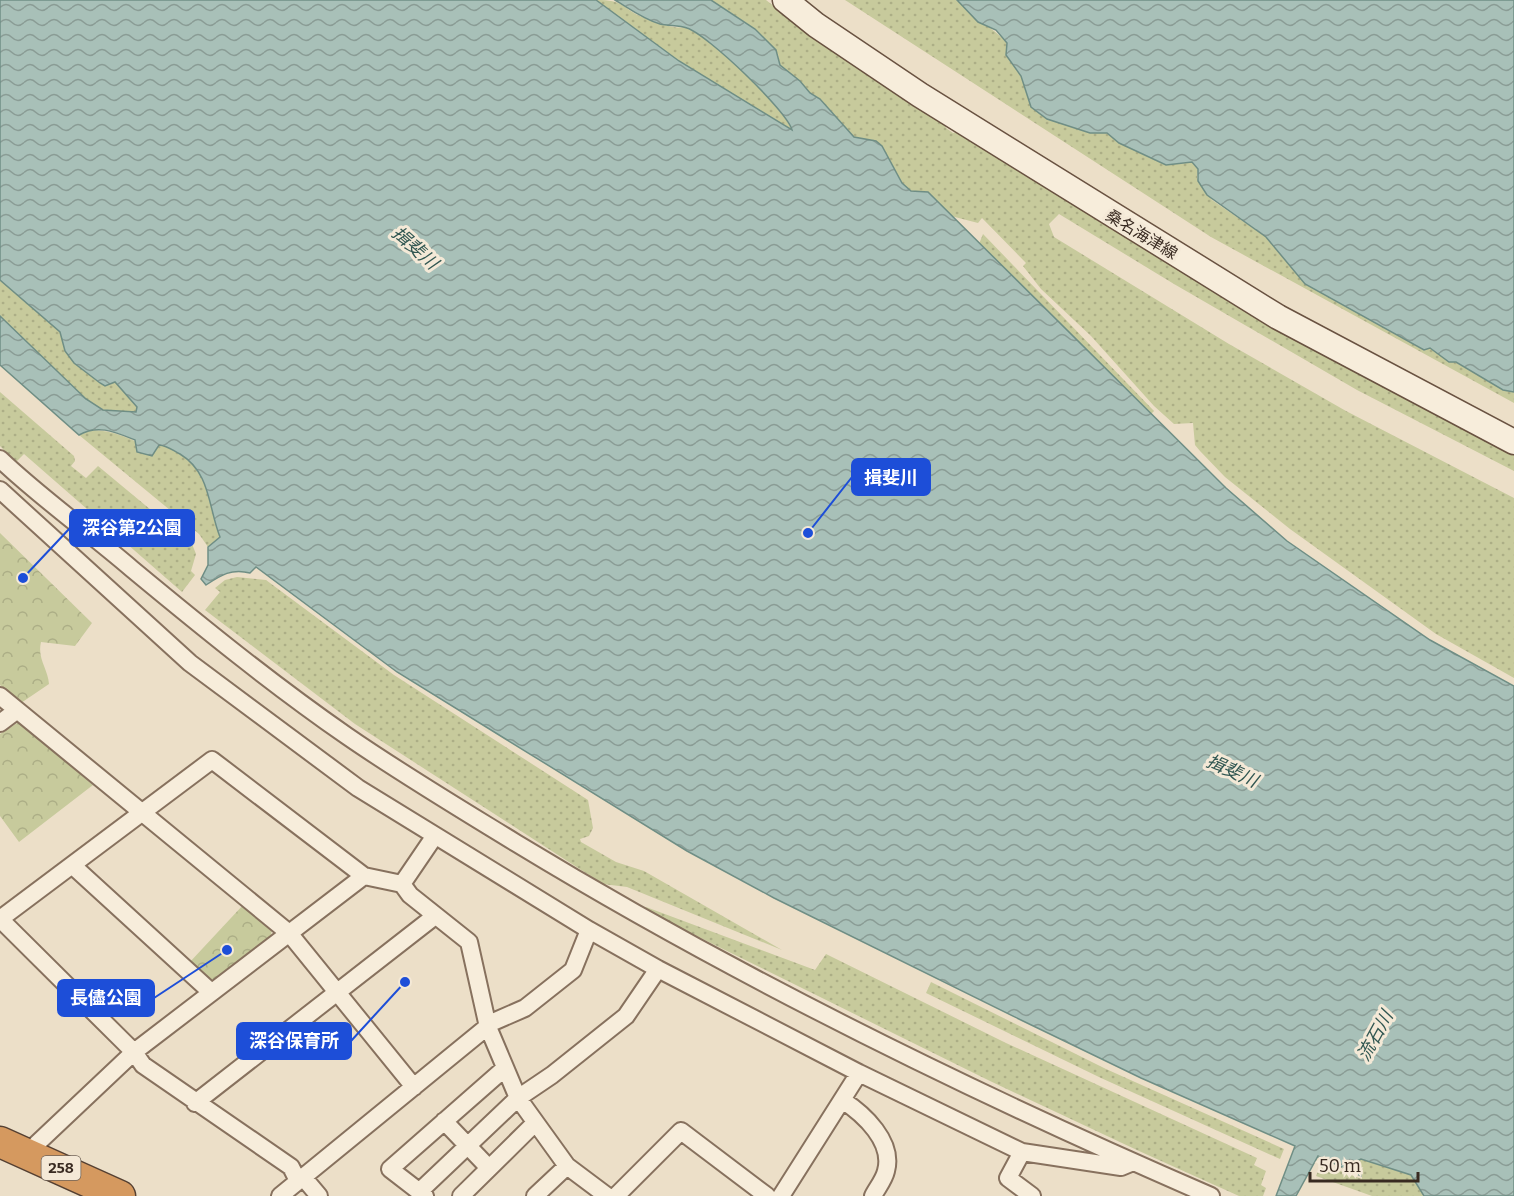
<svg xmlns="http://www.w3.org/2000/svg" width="1514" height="1196" font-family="Bitter,'Noto Sans JP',serif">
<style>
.grass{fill:url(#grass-dots)}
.park{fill:url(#park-crowns)}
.water{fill:url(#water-waves);stroke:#6f8e85;stroke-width:1.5}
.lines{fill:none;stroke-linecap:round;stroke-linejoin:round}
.street-casing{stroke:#87715e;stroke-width:20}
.secondary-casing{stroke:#695241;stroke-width:27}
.highway-casing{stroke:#554032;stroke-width:33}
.street{stroke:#f7eddb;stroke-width:16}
.secondary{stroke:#f7eddb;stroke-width:24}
.highway{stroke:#d5995f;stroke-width:30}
.labels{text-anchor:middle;stroke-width:6;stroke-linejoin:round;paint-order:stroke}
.shield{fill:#f4e9d7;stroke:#706358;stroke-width:1.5}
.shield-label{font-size:15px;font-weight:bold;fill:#382a21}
.street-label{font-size:16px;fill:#382a21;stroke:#f4e9d7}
.water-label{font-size:18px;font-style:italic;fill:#315752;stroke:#f4e9d7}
.leader{fill:none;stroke:#1d4ed8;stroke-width:2}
.callout-dot{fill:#1d4ed8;stroke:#f4e9d7;stroke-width:2}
.callout{fill:#1d4ed8;stroke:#1d4ed8;stroke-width:2}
.callout-label{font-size:18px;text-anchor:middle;font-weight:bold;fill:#fff}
</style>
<defs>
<pattern id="grass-dots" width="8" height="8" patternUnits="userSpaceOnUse" patternTransform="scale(1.5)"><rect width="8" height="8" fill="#c7ca9c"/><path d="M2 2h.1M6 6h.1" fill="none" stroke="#acae86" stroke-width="1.8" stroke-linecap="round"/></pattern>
<pattern id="park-crowns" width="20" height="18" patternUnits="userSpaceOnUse" patternTransform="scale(1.5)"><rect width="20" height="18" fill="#c7ca9c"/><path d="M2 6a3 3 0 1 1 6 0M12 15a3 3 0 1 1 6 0" fill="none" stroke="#acae86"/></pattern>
<pattern id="water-waves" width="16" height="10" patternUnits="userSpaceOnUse" patternTransform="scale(1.5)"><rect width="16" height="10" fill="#a8c0b8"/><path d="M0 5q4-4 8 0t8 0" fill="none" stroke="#8a9c95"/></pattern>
</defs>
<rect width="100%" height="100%" fill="#ecdfc8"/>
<!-- grass -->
<path class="grass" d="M596,0C625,0 620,7 642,17C652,21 664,25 673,27C678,28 683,27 687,28C710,36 785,109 792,131L679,61Z
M711,0H766L807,32L941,117L946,128L953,133L962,130L1514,450V471L1357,390L1174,284L1059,214L1049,224L1054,237L1229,344L1346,411L1514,498V678L1436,634L1290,529L1225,477L1200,451L1195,445L1193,423L1174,424L1154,406L1091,336L1041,289L1023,266L1026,263L982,218L978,223L951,216L928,192L911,191L902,183L882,146L876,141L854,137L820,99L810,93L800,81L780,65L778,54L748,24Z
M845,0H957C972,18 992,26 1007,43L1006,55L1021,76L1031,107L1047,119L1090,133H1107L1119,143L1166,165L1192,162L1198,169L1197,178L1212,200L1266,237L1285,260L1425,350L1430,348L1503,389L1514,392V403L1211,237Z
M983,234L1154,411L1151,414L979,244Z
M0,280L60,332L74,363L105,385L115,382L137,407L136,412C126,413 114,414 104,410C80,403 21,336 0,316Z
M0,392L74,456L75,461L71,466L86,478L98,466L192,544L196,554L191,571L195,575L182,592L24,454L16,462L0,446Z
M89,430C114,430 133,439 154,452L159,445C168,446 172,450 180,454C211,474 208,507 220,537L208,547L199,534L79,435Z
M237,577L266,580L394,675L588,800L593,828L589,836L580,839L581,842L616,862L644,871L782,950L627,887L603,884L355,724L205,610L220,592L215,588L225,580Z
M646,907L815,970L826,954L1006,1043L1257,1158L1254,1165L1266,1171L1261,1185L1266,1188L1263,1196H1239L1139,1151L990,1081L644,910Z
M931,982L1106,1069L1284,1149L1280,1159L1101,1078L926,993Z
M1361,1159L1412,1175L1424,1196H1372L1316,1176L1321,1164L1362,1179L1357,1161Z"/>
<!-- park -->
<path class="park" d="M0,533L92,623L75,646L41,642C37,659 48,669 49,684L21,703L0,685Z
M19,722L93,785L19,842L0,816V734Z
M244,904L272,926L271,937L216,979L206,980L189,963Z"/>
<!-- water -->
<path class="water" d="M0,0H596L679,61L792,130C787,111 708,35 687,28C679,25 669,26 660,24C643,19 630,9 615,0H711L755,29L776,50L780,65L800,81L810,93L820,99L854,137L876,141L882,146L902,183L911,191L928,192L1226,488L1287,541L1430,640L1514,686V1196H1424L1411,1175L1361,1159L1357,1161L1361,1176L1318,1156L1296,1196H1276L1295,1146L1141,1078L1023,1021L774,898L687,851L397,672L256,567L250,573C232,568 221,575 206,585L201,579L208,565V547L220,537C208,507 211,473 180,454C172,450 168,446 159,445L152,456L137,452L135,440C115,432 98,424 79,435L0,365V316L86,399L103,410L136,412L137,407L115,382L105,386L100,383L74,363L65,351L60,332L0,280Z
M957,0H1514V392L1503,390L1456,362H1449L1430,348L1424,350L1305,284L1266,237L1207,195L1198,181V169L1192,162L1166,165L1119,143L1107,133H1090L1047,119L1031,107L1021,76L1006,55L1007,43L996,30L978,22Z"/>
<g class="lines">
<!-- street casing -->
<g class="street-casing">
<path id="street" d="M0,459C41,498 89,532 132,569C202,627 272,684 347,736C402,774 459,808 516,843C738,978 973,1093 1211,1196
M0,490L190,663L358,788L589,930L658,969L859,1073L1022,1152L1008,1178L1032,1196
M0,696L289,933L414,1087
M0,723L16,711
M72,865L211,992
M402,884L434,837
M0,919L212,760L364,876
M0,919L134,1052L143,1065L291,1167L298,1181
M842,1100C864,1114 894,1142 886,1171C884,1180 877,1188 873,1196
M195,1103L435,916
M444,1121L489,1168
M1022,1152L1121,1167L1133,1162
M27,1153L134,1052L364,876L402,884L410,895L469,942L488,1027L518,1098L567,1166L607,1196
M303,1177L319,1196
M421,1190L518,1098L552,1075L626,1016L658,969
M280,1196L493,1022L525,1008L573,970L589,930
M425,1196L390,1169L505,1068
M461,1196L534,1124
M535,1196L567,1166
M616,1196L681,1131L767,1196
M781,1196L859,1073"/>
</g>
<!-- secondary casing -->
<g class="secondary-casing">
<path id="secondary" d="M785,0L816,25L920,95L1278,317L1514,442"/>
</g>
<!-- highway casing -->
<g class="highway-casing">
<path id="highway" d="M0,1142L120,1196"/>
</g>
<!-- street -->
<use href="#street" class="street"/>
<!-- secondary -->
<use href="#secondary" class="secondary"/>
<!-- highway -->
<use href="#highway" class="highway"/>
</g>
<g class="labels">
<!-- shield labels -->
<rect class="shield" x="41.5" y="1156" width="39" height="24" rx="4.5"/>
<g class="shield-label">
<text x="61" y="1173">258</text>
</g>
<!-- street labels -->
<g class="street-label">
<text transform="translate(1142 234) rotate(31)" y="6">桑名海津線</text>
</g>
<!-- water labels -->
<g class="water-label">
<text transform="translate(415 248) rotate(41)" y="6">揖斐川</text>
<text transform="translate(1232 771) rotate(24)" y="6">揖斐川</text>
<text transform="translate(1375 1036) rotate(-61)" y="6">流石川</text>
</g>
</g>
<!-- callouts -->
<path class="leader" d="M808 533L852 477M23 578L70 528M227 950L154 998M405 982L351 1041"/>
<g class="callout-dot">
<circle cx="808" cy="533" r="6"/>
<circle cx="23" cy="578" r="6"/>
<circle cx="227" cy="950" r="6"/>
<circle cx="405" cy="982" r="6"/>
</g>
<g class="callout">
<rect x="852" y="459" width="78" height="36" rx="6"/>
<rect x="70" y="510" width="124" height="36" rx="6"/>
<rect x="58" y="980" width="96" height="36" rx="6"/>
<rect x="237" y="1023" width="114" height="36" rx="6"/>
</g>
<g class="callout-label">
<text x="891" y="484">揖斐川</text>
<text x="132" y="534">深谷第2公園</text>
<text x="106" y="1004">長儘公園</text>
<text x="294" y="1047">深谷保育所</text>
</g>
<!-- scale -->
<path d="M1310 1172v9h108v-9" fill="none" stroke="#382a21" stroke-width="3"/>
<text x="1319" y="1172" font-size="18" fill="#382a21" stroke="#f4e9d7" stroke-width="4.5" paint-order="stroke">50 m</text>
</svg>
